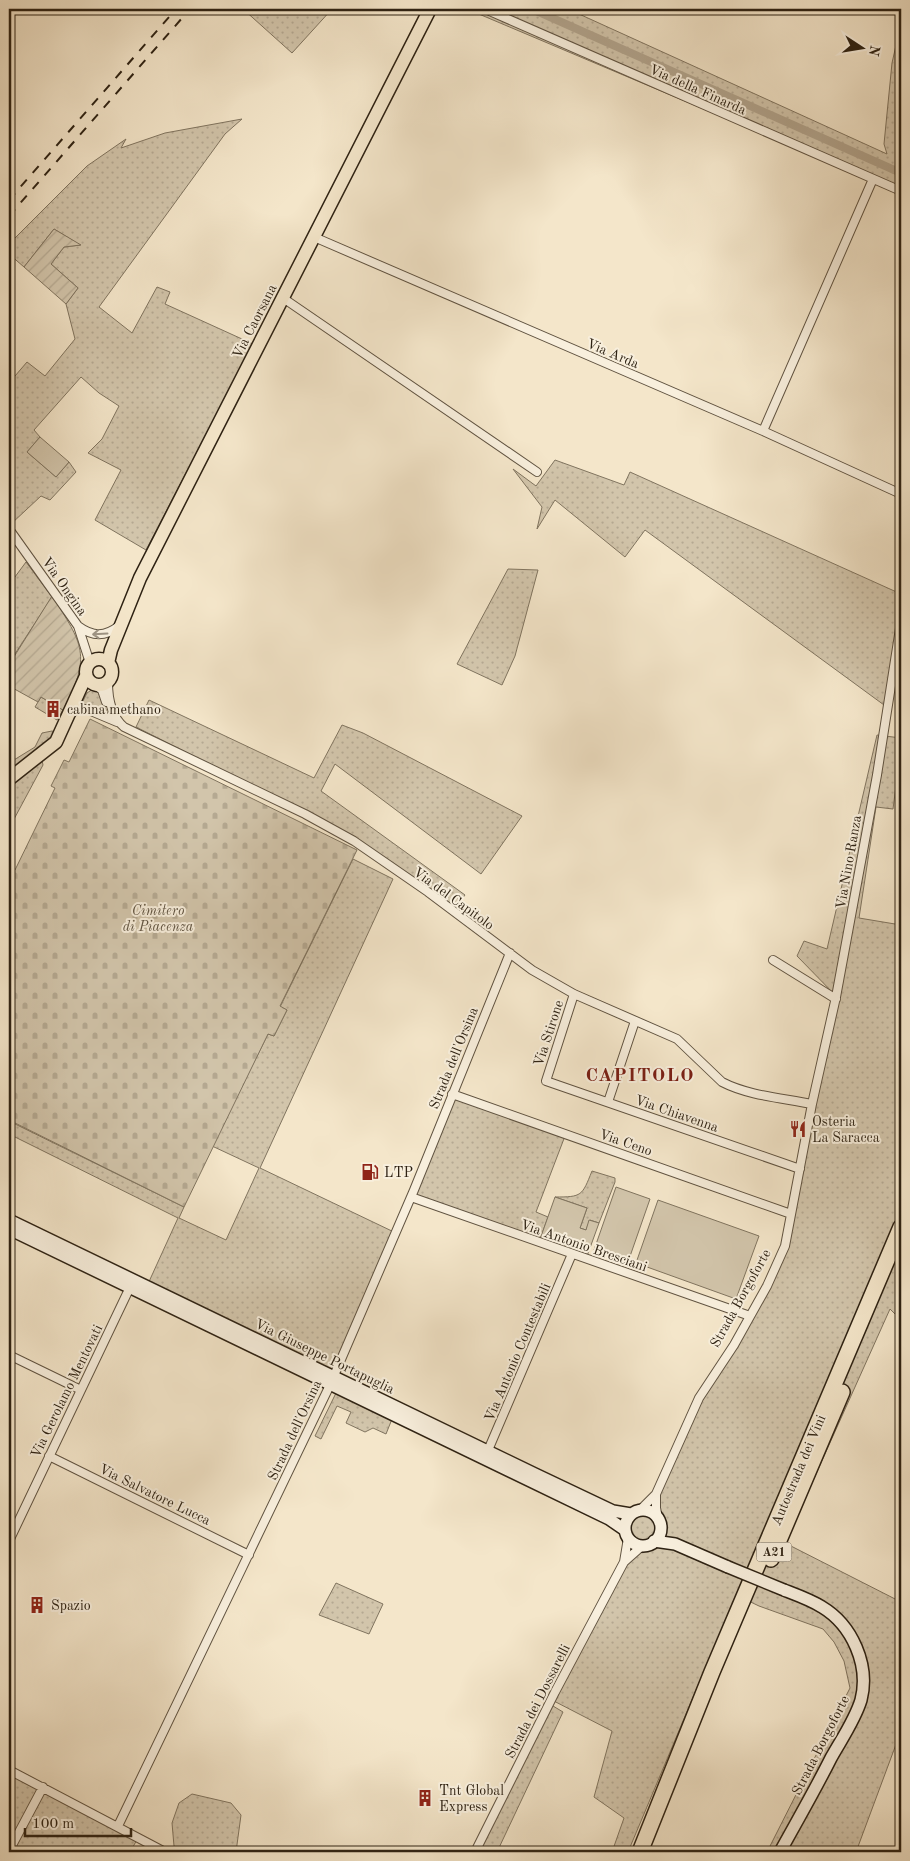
<svg xmlns="http://www.w3.org/2000/svg" width="910" height="1861" font-family="'Old Standard TT',serif">
<style>
.grass{fill:url(#grass-dots);stroke:#80745f}
.cemetery{fill:url(#cemetery-stones);stroke:#80745f}
.garden{fill:url(#garden-furrows);stroke:#80745f}
.pitch{fill:#d2c5ab;stroke:#80745f}
.lines{fill:none;stroke-linecap:round;stroke-linejoin:round}
.canal{stroke:#b1a38c;stroke-width:8}
.street-casing{stroke:#605341;stroke-width:10}
.secondary-casing{stroke:#2e2213;stroke-width:14}
.primary-casing{stroke:#2e2213;stroke-width:15}
.highway-casing{stroke:#2e2213;stroke-width:18}
.street{stroke:#f8efdd;stroke-width:8}
.secondary{stroke:#f8efdd;stroke-width:11}
.primary{stroke:#f4e6ca;stroke-width:12}
.highway{stroke:#f4e6ca;stroke-width:15}
.rail{stroke:#2e2213;stroke-width:2;stroke-dasharray:9 9;stroke-linecap:butt}
.secondary-bridge-casing{stroke:#2e2213;stroke-width:14;stroke-linecap:butt}
.secondary-bridge{stroke:#f8efdd;stroke-width:11}
.oneway{stroke:#9d9382}
.labels{text-anchor:middle;stroke-width:4;stroke-linejoin:round;paint-order:stroke}
.shield{fill:#f8efdd;stroke:#6b6050;stroke-width:1}
.shield-label{font-size:12px;font-weight:bold;fill:#2e2213}
.street-label{font-size:14px;fill:#2e2213;stroke:#f8efdd}
.poi-label{font-size:14px;fill:#2e2213;stroke:#f8efdd;text-anchor:start}
.park-label{font-size:14px;font-style:italic;fill:#5f5341;stroke:#f8efdd}
.district-label{font-size:19px;font-weight:bold;letter-spacing:1px;fill:#7a1f14;stroke:#f8efdd}
</style>
<defs>
<pattern id="grass-dots" width="8" height="8" patternUnits="userSpaceOnUse" patternTransform="scale(1.25)"><rect width="8" height="8" fill="#d2c5ab"/><path d="M2 2h.1M6 6h.1" fill="none" stroke="#b5a992" stroke-width="1.8" stroke-linecap="round"/></pattern>
<pattern id="cemetery-stones" width="16" height="16" patternUnits="userSpaceOnUse" patternTransform="scale(1.25)"><rect width="16" height="16" fill="#d2c5ab"/><path d="M2 7V4a2 2 0 0 1 4 0v3zM10 15v-3a2 2 0 0 1 4 0v3z" fill="#b5a992"/></pattern>
<pattern id="garden-furrows" width="10" height="10" patternUnits="userSpaceOnUse" patternTransform="scale(1.25)"><rect width="10" height="10" fill="#d2c5ab"/><path d="M-1 1l2-2M0 10L10 0M9 11l2-2" fill="none" stroke="#b5a992"/></pattern>
</defs>
<rect width="100%" height="100%" fill="#f4e6ca"/>
<filter id="stains"><feTurbulence type="fractalNoise" baseFrequency=".004" numOctaves="4"/><feColorMatrix values="0 0 0 0 .2 0 0 0 0 .09 0 0 0 0 .02 0 0 0 .5 -.17"/></filter>
<radialGradient id="worn" r=".72"><stop offset=".6" stop-color="#630" stop-opacity="0"/><stop offset="1" stop-color="#630" stop-opacity=".3"/></radialGradient>
<!-- grass -->
<path class="grass" d="M243,9H332L292,53Z
M467,9H568L887,154L884,144L892,63L901,23V195L874,181Z
M242,119L225,134L99,307L132,333L157,287L170,292L165,304L253,344L146,550L95,520L121,470L88,453L102,439L119,406L99,393L81,377L34,430L40,437L27,452L56,477L69,462L76,472L50,500L41,496L11,524L9,521V383L27,362L45,376L75,339L66,304L78,288L51,264L64,247L80,245L54,229L24,267L9,254V244L87,166L126,139L121,148L165,133Z
M555,460L624,485L630,472L901,594V627L884,705L645,530L625,557L555,500L537,529L542,507L513,469L536,486Z
M26,562L52,597L11,660L9,658V585Z
M508,569L538,570L515,656L502,685L457,664Z
M93,689L97,690L109,716L82,703L87,693Z
M41,697L63,710L57,720L35,707Z
M149,700L314,778L342,725L363,733L522,816L481,874L335,764L321,791L465,895L453,910L309,814L136,727Z
M52,731L55,732L50,739L9,773V763L35,747L42,733Z
M877,735L901,738V747L893,809L876,807L859,918L901,925V1284L896,1295L901,1298V1320L890,1309L785,1543L901,1602V1632L896,1646L901,1649V1731L856,1852H767L850,1688L844,1661L834,1642L823,1629L759,1606L736,1595L628,1852H612L624,1818L594,1797L612,1731L550,1699L617,1572L624,1549L621,1534L623,1519L635,1508L646,1503L665,1475L697,1399L748,1316L786,1245L837,997L797,956L804,941L827,949Z
M42,760L43,765L13,821L9,817V787Z
M353,859L393,879L260,1168L396,1233L333,1376L147,1286L178,1218L9,1134V1121L184,1207L179,1218L226,1240L259,1168L212,1146L268,1034L274,1036L287,1010L280,1007Z
M452,1094L565,1136L536,1212L548,1217L539,1242L412,1197Z
M592,1171L615,1178V1182L599,1223L590,1220L586,1230L580,1228L587,1208L555,1197C582,1197 582,1196 592,1171Z
M336,1393L392,1419L386,1434L373,1428L365,1432L346,1423L351,1412L337,1406L321,1439L315,1436Z
M336,1583L383,1604L369,1634L319,1615Z
M548,1703L563,1712L497,1852H473Z
M9,1770L138,1838L130,1852H9Z
M192,1794L231,1803L241,1815L236,1852H185L174,1846L172,1823L179,1803Z"/>
<!-- cemetery -->
<path class="cemetery" d="M90,719L357,850L280,1006L287,1010L274,1036L268,1034L184,1207L9,1120V867L15,870L55,788L51,786L64,760L69,762Z"/>
<!-- garden -->
<path class="garden" d="M54,229L81,245L64,247L51,264L78,288L66,304L24,267Z
M52,596C83,644 92,656 63,710L41,697L38,702L9,686V658L12,660Z"/>
<!-- pitch -->
<path class="pitch" d="M40,437L69,462L56,477L27,452Z
M616,1187L650,1199L628,1262L594,1250Z
M555,1197L587,1208L580,1228L586,1230L589,1220L599,1223L586,1259L539,1242Z
M658,1200L759,1236L736,1299L636,1263Z"/>
<g class="lines">
<!-- canal -->
<path class="canal" d="M532,9L901,173"/>
<!-- street casing -->
<g class="street-casing">
<path id="street" d="M485,9L901,191
M314,237L763,431L901,494
M283,298L537,472
M763,431L873,179
M9,529L78,626L90,663
M78,626C93,637 105,637 119,626
M108,682C108,698 111,716 124,727L305,814L354,841L428,892L532,970L574,994L677,1039L722,1082C749,1096 783,1098 812,1104
M95,685L102,690L106,702
M71,714L77,709H86L117,722
M773,960L836,999
M574,994L546,1081L800,1169
M452,1094L791,1214
M608,1102L635,1021
M411,1197L750,1316
M9,1355L81,1390
M486,1455L572,1254
M49,1456L249,1555
M656,1494V1508L658,1518
M640,1510L656,1494L699,1398L734,1345L767,1286L785,1246L812,1104L836,997L877,775L901,622
M9,1541L132,1283
M624,1562L642,1546
M9,1770L165,1852
M118,1826L330,1385L414,1190L510,953
M9,1851L43,1787
M475,1852L555,1692L624,1562L628,1538"/>
</g>
<!-- secondary casing -->
<g class="secondary-casing">
<path id="secondary" d="M9,1220L535,1474L613,1511L631,1514
M9,1229L609,1519L625,1530
M625 1528a18 18 0 1 1 36 0a18 18 0 1 1-36 0Z
M654,1541L675,1544L728,1567
M780,1852C797,1821 815,1790 831,1758C841,1740 855,1720 861,1700C870,1665 852,1625 822,1607C811,1600 797,1595 784,1590"/>
</g>
<!-- primary casing -->
<g class="primary-casing">
<path id="primary" d="M86 672a13 13 0 1 1 26 0a13 13 0 1 1-26 0Z
M108,663L111,650L140,578L430,9
M9,779L56,742L86,676"/>
</g>
<!-- highway casing -->
<g class="highway-casing">
<path id="highway" d="M771,1559L842,1392
M640,1852L712,1672L901,1227"/>
</g>
<!-- street -->
<use href="#street" class="street"/>
<!-- secondary -->
<use href="#secondary" class="secondary"/>
<!-- primary -->
<use href="#primary" class="primary"/>
<!-- highway -->
<use href="#highway" class="highway"/>
<!-- rail -->
<path class="rail" d="M9,200L176,9
M9,216L190,9"/>
<!-- secondary-bridge casing -->
<g class="secondary-bridge-casing">
<path id="secondary-bridge" d="M728,1567L784,1590"/>
</g>
<!-- secondary-bridge -->
<use href="#secondary-bridge" class="secondary-bridge"/>
</g>
<!-- one-way arrows -->
<defs><path id="oneway-shaft" d="M-6 0H5M1.5-3L5.5 0L1.5 3" fill="none" stroke-width="1.6" stroke-linecap="round" stroke-linejoin="round" transform="scale(1.25)"/></defs>
<use class="oneway" href="#oneway-shaft" transform="translate(100 634) rotate(177)"/>
<!-- icons -->
<defs>
<g id="building-bare" transform="scale(1.35)"><path d="M-4-6H4V6H1V3H-1V6H-4ZM-2.5-4.3h1.7v1.8h-1.7ZM.8-4.3h1.7v1.8H.8ZM-2.5-1h1.7V.8h-1.7ZM.8-1h1.7V.8H.8Z" fill="#8f2418" stroke="#f8efdd" stroke-width="2.5" paint-order="stroke"/></g>
<g id="restaurant-bare" transform="scale(1.35)"><path d="M-5-6h1v4h1v-4h1v4h1v-4h1v5L-1.5 .5V6h-2V.5L-5-1ZM5-6V6H3V1.5H1.5Q1.5-4 5-6Z" fill="#8f2418" stroke="#f8efdd" stroke-width="2.5" paint-order="stroke"/></g>
<g id="fuel-bare" transform="scale(1.35)"><path d="M-5.5-6h7V0h2V4h1.3V-2.5L3-4.5l.8-.8L6-3V5H2.5V1h-1V6h-7ZM-4.2-4.7v3.2H.2V-4.7Z" fill="#8f2418" stroke="#f8efdd" stroke-width="2.5" paint-order="stroke"/></g>
</defs>
<g fill-rule="evenodd">
<use href="#building-bare" x="53" y="709"/>
<use href="#restaurant-bare" x="798" y="1129"/>
<use href="#fuel-bare" x="370" y="1172"/>
<use href="#building-bare" x="37" y="1605"/>
<use href="#building-bare" x="425" y="1798"/>
</g>
<g class="labels">
<!-- shield labels -->
<rect class="shield" x="756.5" y="1542.5" width="35" height="19" rx="4"/>
<g class="shield-label">
<text x="774" y="1556">A21</text>
</g>
<!-- street labels -->
<g class="street-label">
<text transform="translate(698 89) rotate(24)" y="5">Via della Finarda</text>
<text transform="translate(254 321) rotate(-63)" y="5">Via Caorsana</text>
<text transform="translate(613 353) rotate(23)" y="5">Via Arda</text>
<text transform="translate(65 586) rotate(55)" y="5">Via Ongina</text>
<text transform="translate(848 862) rotate(-80)" y="5">Via Nino Ranza</text>
<text transform="translate(454 898) rotate(36)" y="5">Via del Capitolo</text>
<text transform="translate(548 1033) rotate(-72)" y="5">Via Stirone</text>
<text transform="translate(453 1058) rotate(-68)" y="5">Strada dell'Orsina</text>
<text transform="translate(677 1113) rotate(19)" y="5">Via Chiavenna</text>
<text transform="translate(626 1142) rotate(19)" y="5">Via Ceno</text>
<text transform="translate(584 1245) rotate(19)" y="5">Via Antonio Bresciani</text>
<text transform="translate(740 1298) rotate(-61)" y="5">Strada Borgoforte</text>
<text transform="translate(517 1352) rotate(-67)" y="5">Via Antonio Contestabili</text>
<text transform="translate(325 1356) rotate(26)" y="5">Via Giuseppe Portapuglia</text>
<text transform="translate(66 1391) rotate(-64)" y="5">Via Gerolamo Mentovati</text>
<text transform="translate(294 1430) rotate(-65)" y="5">Strada dell'Orsina</text>
<text transform="translate(798 1470) rotate(-67)" y="5">Autostrada dei Vini</text>
<text transform="translate(155 1494) rotate(26)" y="5">Via Salvatore Lucca</text>
<text transform="translate(537 1701) rotate(-63)" y="5">Strada dei Dossarelli</text>
<text transform="translate(820 1745) rotate(-63)" y="5">Strada Borgoforte</text>
</g>
<!-- poi labels -->
<g class="poi-label">
<text x="67" y="714">cabina methano</text>
<text x="812" y="1126">Osteria<tspan x="812" dy="16">La Saracca</tspan></text>
<text x="384" y="1177">LTP</text>
<text x="51" y="1610">Spazio</text>
<text x="439" y="1795">Tnt Global<tspan x="439" dy="16">Express</tspan></text>
</g>
<!-- park labels -->
<g class="park-label">
<text x="158" y="915">Cimitero<tspan x="158" dy="16">di Piacenza</tspan></text>
</g>
<!-- district labels -->
<g class="district-label">
<text x="640" y="1081">CAPITOLO</text>
</g>
</g>
<!-- margin -->
<rect width="910" height="1861" fill="none" stroke="#f4e6ca" stroke-width="30"/>
<rect x="10" y="10" width="890" height="1841" fill="none" stroke="#2e2213" stroke-width="2.5"/>
<rect x="15" y="15" width="880" height="1831" fill="none" stroke="#2e2213"/>
<!-- north arrow -->
<g transform="translate(862 48) rotate(102)" stroke="#f8efdd" stroke-width="4" paint-order="stroke">
<path d="M0-4L9 19L0 12L-9 19Z" fill="#2e2213"/>
<text y="-8" font-size="14" font-weight="bold" text-anchor="middle" fill="#2e2213">N</text>
</g>
<!-- scale -->
<path d="M25 1828v8h106v-8" fill="none" stroke="#2e2213" stroke-width="2.5"/>
<text x="32" y="1828" font-size="15" fill="#2e2213" stroke="#f8efdd" stroke-width="4" paint-order="stroke">100 m</text>
<rect width="100%" height="100%" filter="url(#stains)"/>
<rect width="100%" height="100%" fill="url(#worn)"/>
</svg>
